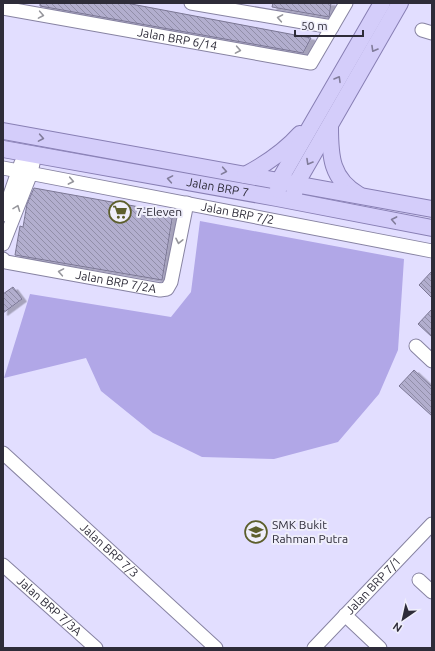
<svg xmlns="http://www.w3.org/2000/svg" width="435" height="651" font-family="Ubuntu,sans-serif">
<style>
.park{fill:#b1a7e7}
.building{fill:url(#building-back-hatch);stroke:#7b7794;filter:url(#shadow)}
.lines{fill:none;stroke-linecap:round;stroke-linejoin:round}
.minor-casing{stroke:#8783a2;stroke-width:15}
.major-casing{stroke:#887fb4;stroke-width:18}
.minor{stroke:#fff;stroke-width:13}
.major{stroke:#d4cdfa;stroke-width:16}
.oneway{stroke:#96969c}
.oneway2{stroke:#817c9a}
.labels{text-anchor:middle;stroke-width:4;stroke-linejoin:round;paint-order:stroke}
.street-label{font-size:12px;fill:#2e2c39;stroke:#efeefb}
.poi-label{font-size:12px;fill:#2e2c39;stroke:#efeefb;text-anchor:start}
</style>
<defs>
<pattern id="building-back-hatch" width="6" height="6" patternUnits="userSpaceOnUse"><rect width="6" height="6" fill="#b2aece"/><path d="M-1 5l2 2M0 0l6 6M5-1l2 2" fill="none" stroke="#918ea8"/></pattern>
<filter id="shadow"><feDropShadow dx="4.5" dy="2.5" stdDeviation="0" flood-color="#0004"/></filter>
</defs>
<rect width="100%" height="100%" fill="#e2deff"/>
<!-- park -->
<path class="park" d="M200,221L404,259L398,350L379,394L338,442L274,459L202,457L153,433L101,391L86,358L4,378L30,294L171,317L191,292Z"/>
<!-- building -->
<path class="building" d="M40,3H126L311,38L303,53L40,6Z
M273,3H331L329,17L272,7Z
M34,188L173,213L162,280L15,255L20,226L23,227L27,204Z
M432,271V298L419,285Z
M13,287L22,299L3,313V294Z
M432,309V337L418,324Z
M414,370L432,387V416L399,386Z"/>
<g class="lines">
<!-- minor casing -->
<g class="minor-casing">
<g id="minor">
<path d="M191,3L332,27"/>
<path id="s1" d="M3,8L311,63L346,3"/>
<path d="M422,30L432,33"/>
<path id="s2" d="M3,168L432,251"/>
<path d="M3,215L21,163"/>
<path d="M3,244L31,173L35,154"/>
<path id="s3" d="M3,259L6,262L160,290L167,289L171,282L187,203"/>
<path d="M416,346L432,361"/>
<path id="s4" d="M3,453L216,648"/>
<path id="s5" d="M3,565L96,648"/>
<path d="M419,580L432,592"/>
<path d="M345,615L380,648"/>
<path id="s6" d="M314,648L432,524"/>
</g>
</g>
<!-- major casing -->
<g class="major-casing">
<g id="major">
<path d="M330,127C330,156 331,179 359,195"/>
<path d="M3,131L432,209"/>
<path id="s7" d="M3,149L277,198L432,228"/>
<path d="M245,175C266,164 284,152 300,134"/>
<path d="M278,190L279,181L382,3"/>
<path d="M294,194L296,184L400,3"/>
</g>
</g>
<!-- minor -->
<use href="#minor" class="minor"/>
<!-- major -->
<use href="#major" class="major"/>
</g>
<!-- one-way arrows -->
<defs><path id="oneway-chevron" d="M-2-3.5L2.5 0L-2 3.5" fill="none" stroke-width="1.6" stroke-linecap="round" stroke-linejoin="round"/></defs>
<g class="oneway">
<use href="#oneway-chevron" transform="translate(41 15) rotate(10)"/>
<use href="#oneway-chevron" transform="translate(280 18) rotate(-170)"/>
<use href="#oneway-chevron" transform="translate(238 50) rotate(10)"/>
<use href="#oneway-chevron" transform="translate(71 181) rotate(11)"/>
<use href="#oneway-chevron" transform="translate(17 208) rotate(-69)"/>
<use href="#oneway-chevron" transform="translate(179 241) rotate(102)"/>
<use href="#oneway-chevron" transform="translate(61 272) rotate(-170)"/>
</g>
<g class="oneway2">
<use href="#oneway-chevron" transform="translate(374 49) rotate(120)"/>
<use href="#oneway-chevron" transform="translate(338 79) rotate(-60)"/>
<use href="#oneway-chevron" transform="translate(41 138) rotate(10)"/>
<use href="#oneway-chevron" transform="translate(309 162) rotate(120)"/>
<use href="#oneway-chevron" transform="translate(224 171) rotate(10)"/>
<use href="#oneway-chevron" transform="translate(170 179) rotate(-170)"/>
<use href="#oneway-chevron" transform="translate(394 220) rotate(-169)"/>
</g>
<!-- icons -->
<defs>
<g id="supermarket-ring" transform="scale(1.15)"><circle r="9.5" fill="#efeefb" stroke="#5c5e2c" stroke-width="1.5"/><path d="M-6-5.5h2.5l.6 2H6L4.5 2H-2.5L-4.4-4H-6ZM-1.5 3.2a1.3 1.3 0 1 0 .1 0ZM3 3.2a1.3 1.3 0 1 0 .1 0Z" fill="#5c5e2c"/></g>
<g id="school-ring" transform="scale(1.15)"><circle r="9.5" fill="#efeefb" stroke="#5c5e2c" stroke-width="1.5"/><path d="M0-5L7-2L0 1L-7-2ZM-4 1L0 2.5L4 1V4Q0 6-4 4Z" fill="#5c5e2c"/></g>
</defs>
<g fill-rule="evenodd">
<use href="#supermarket-ring" x="120" y="212"/>
<use href="#school-ring" x="256" y="532"/>
</g>
<g class="labels">
<!-- street labels -->
<g class="street-label">
<text dy="4" stroke="none"><textPath href="#s1" startOffset="177">Jalan BRP 6/14</textPath></text>
<text dy="4" stroke="none"><textPath href="#s7" startOffset="218">Jalan BRP 7</textPath></text>
<text dy="4" stroke="none"><textPath href="#s2" startOffset="239">Jalan BRP 7/2</textPath></text>
<text dy="4" stroke="none"><textPath href="#s3" startOffset="116">Jalan BRP 7/2A</textPath></text>
<text dy="4" stroke="none"><textPath href="#s4" startOffset="144">Jalan BRP 7/3</textPath></text>
<text dy="4" stroke="none"><textPath href="#s6" startOffset="86">Jalan BRP 7/1</textPath></text>
<text dy="4" stroke="none"><textPath href="#s5" startOffset="62">Jalan BRP 7/3A</textPath></text>
</g>
<!-- poi labels -->
<g class="poi-label">
<text x="136" y="216">7-Eleven</text>
<text x="272" y="529">SMK Bukit<tspan x="272" dy="14">Rahman Putra</tspan></text>
</g>
</g>
<!-- border -->
<rect width="435" height="651" fill="none" stroke="#2e2c39" stroke-width="8"/>
<!-- north arrow -->
<g transform="translate(403 619) rotate(214)" stroke="#efeefb" stroke-width="3" paint-order="stroke">
<path d="M0-3L7 15L0 10L-7 15Z" fill="#2e2c39"/>
<text y="-6" font-size="11" font-weight="bold" text-anchor="middle" fill="#2e2c39">N</text>
</g>
<!-- scale -->
<path d="M295 30v6h68v-6" fill="none" stroke="#2e2c39" stroke-width="2"/>
<text x="301" y="30" font-size="12" fill="#2e2c39" stroke="#efeefb" stroke-width="3" paint-order="stroke">50 m</text>
</svg>
